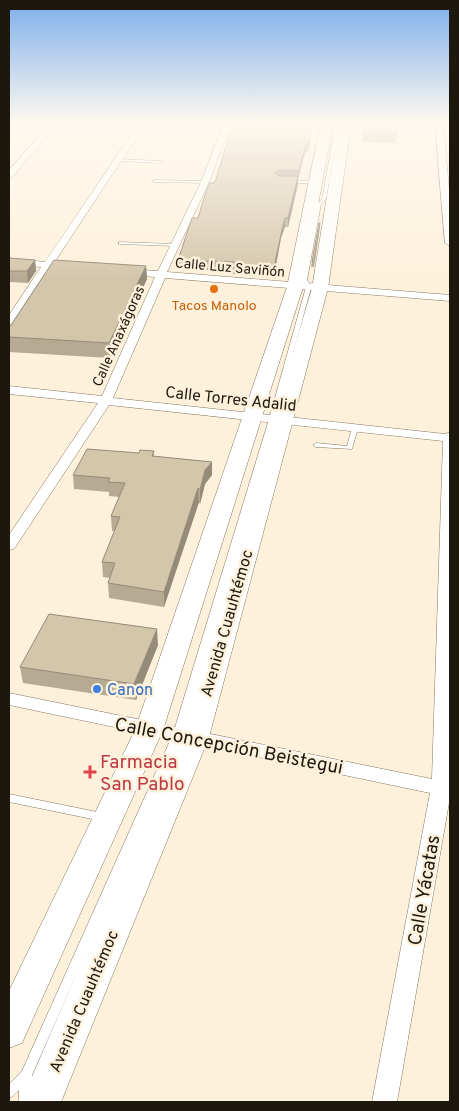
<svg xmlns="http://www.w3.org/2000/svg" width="459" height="1111" font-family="Overpass,sans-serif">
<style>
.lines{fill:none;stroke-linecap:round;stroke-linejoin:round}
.lane-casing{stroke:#83765e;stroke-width:1}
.street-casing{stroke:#83765e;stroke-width:1}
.primary-casing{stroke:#83765e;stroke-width:1}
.lane{fill:#fff;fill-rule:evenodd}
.street{fill:#fff;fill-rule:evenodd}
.primary{fill:#fff;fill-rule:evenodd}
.wall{fill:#b6aa93}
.shaded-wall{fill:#948b78}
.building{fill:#d4c6ab;stroke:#948b78}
.food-dot{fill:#e8710a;stroke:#fdf1db;stroke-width:2}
.shop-dot{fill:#3f7fe0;stroke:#fdf1db;stroke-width:2}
.health-dot{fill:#e0444e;stroke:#fdf1db;stroke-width:2}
.labels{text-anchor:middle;stroke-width:5;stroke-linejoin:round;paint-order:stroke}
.far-street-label{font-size:14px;fill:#1d180e;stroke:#fdf1db}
.far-food-label{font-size:14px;fill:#c56008;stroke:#fdf1db}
.street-label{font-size:16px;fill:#1d180e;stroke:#fdf1db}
.shop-label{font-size:16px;fill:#366cbe;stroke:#fdf1db;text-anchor:start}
.near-street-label{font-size:19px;fill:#1d180e;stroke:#fdf1db}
.near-health-label{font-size:19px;fill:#be3a42;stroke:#fdf1db;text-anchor:start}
</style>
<rect width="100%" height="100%" fill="#fdf1db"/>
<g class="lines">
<!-- lane casing -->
<g class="lane-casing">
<path id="lane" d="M336,123H340L326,199L321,204L307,280L310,284L314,282L316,283L311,288L275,419L183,734L32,1075L31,1102H19V1090L13,1096L9,1098V1084L22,1071L173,734L269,419L306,287L303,280L317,204L322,199Z
M117,159L161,161L163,162L161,163L118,161Z
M154,180L205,181L207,182L205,183L155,182L153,181Z
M288,181H315L317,182L315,183H289L287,182Z
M119,242L174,244L176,245L174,246L121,244H119Z
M355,426L358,428L352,449L316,447L313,445L316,443L347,446L352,428Z
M9,794L102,813L106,814L107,817L106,820L102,821L9,802Z"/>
</g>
<!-- street casing -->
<g class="street-casing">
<path id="street" d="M51,123H58L12,177H9V170Z
M139,123H146L54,263L70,264L75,267L70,270L50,268L13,324L9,325V315L41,267L9,264V258L45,262Z
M224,123H231L209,182L167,272L450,295V301L165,278L113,398L445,434L450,432V797L397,1102H372L430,793L9,705V693L432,779L443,441L109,405L16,546L14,549L9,550V535L98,403L9,394V386L102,396L155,277L128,275L123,272L128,269L158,271L201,182Z
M435,123H443L450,200V246L445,243Z"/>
</g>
<!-- primary casing -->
<g class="primary-casing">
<path id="primary" d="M321,123H333L303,287L163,730L22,1043L9,1048V991L135,730L287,287Z
M339,123H351L328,288L209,737L61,1102H21L179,737L312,288Z"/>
</g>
<!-- lane -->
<use href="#lane" class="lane"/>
<!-- street -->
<use href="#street" class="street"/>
<!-- primary -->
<use href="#primary" class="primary"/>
</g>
<!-- wall -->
<path class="wall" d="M236,123H313L308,152H305L298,179V184L288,227H285L281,238L274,276L233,274V271L178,269V260L216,179Z
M364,123L397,133L396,143L362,142Z
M320,227L314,267H311L312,262Z
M9,258L35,260L36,271L28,283L9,282Z
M146,266L147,279L110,358L9,352V328Z
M154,451V456L212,462V475L205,484L200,504L199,502L164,607L109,598L108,583L110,578L103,577L102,562L115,531H112L111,516L119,497L109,496V492L74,489L73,475L139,453Z
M158,645L136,700L23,683L20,667Z"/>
<!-- shaded-wall -->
<path class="shaded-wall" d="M312,123H313L308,152L309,144Z
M306,144L305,152L298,179L299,171Z
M298,176V184L288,227V218Z
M285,218V227L281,238L274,276V267L282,229Z
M35,260L36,271L28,283L27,271Z
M146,266L147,279L110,358L109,343Z
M212,462V475L205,484L200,504V490L205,470Z
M198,488L199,502L164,607V592Z
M157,629L158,645L136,700L134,684Z"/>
<!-- building -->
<path class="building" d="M236,123H312L309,144H306L299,171L278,170L275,173L279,176H298L288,218H285L282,229L274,267L233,265L234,262L178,260L192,218H198L205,195L210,183H214L216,179L228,140Z
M364,123H397V133L363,131Z
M319,223H320L314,262H312Z
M9,258L35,260L27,271H9Z
M54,260L146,266L109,343L9,337V328Z
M87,449L139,453L140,450L154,451L152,456L212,462L205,470L200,490L198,488L164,592L108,583L115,563L102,562L120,517L111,516L125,483L108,482L110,478L73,475Z
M49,614L157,629L134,684L20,667Z"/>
<!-- sky -->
<linearGradient id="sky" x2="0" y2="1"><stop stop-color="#7daeeb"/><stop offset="0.44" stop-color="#fef9ef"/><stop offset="1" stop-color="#fef9ef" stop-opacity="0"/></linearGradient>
<rect width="459" height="279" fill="url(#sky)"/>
<!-- markers -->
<circle class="food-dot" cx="214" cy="289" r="5"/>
<circle class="shop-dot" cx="97" cy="689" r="5"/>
<path class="health-dot" d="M87.5 764.5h5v5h5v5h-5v5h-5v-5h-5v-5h5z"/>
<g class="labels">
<!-- far-street labels -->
<g class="far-street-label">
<text transform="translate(230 267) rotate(5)" y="5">Calle Luz Saviñón</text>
<text transform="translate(118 336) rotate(-66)" y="5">Calle Anaxágoras</text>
</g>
<!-- far-food labels -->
<g class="far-food-label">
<text x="214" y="310">Tacos Manolo</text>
</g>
<!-- street labels -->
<g class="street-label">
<text transform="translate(231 398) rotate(6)" y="6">Calle Torres Adalid</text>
<text transform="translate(226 623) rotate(-74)" y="6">Avenida Cuauhtémoc</text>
<text transform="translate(83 1001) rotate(-67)" y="6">Avenida Cuauhtémoc</text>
</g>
<!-- shop labels -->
<g class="shop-label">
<text x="107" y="695">Canon</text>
</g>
<!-- near-street labels -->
<g class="near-street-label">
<text transform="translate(229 745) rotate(11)" y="7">Calle Concepción Beistegui</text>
<text transform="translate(423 890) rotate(-80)" y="7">Calle Yácatas</text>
</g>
<!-- near-health labels -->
<g class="near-health-label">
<text x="100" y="768">Farmacia<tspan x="100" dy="22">San Pablo</tspan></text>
</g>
</g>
<!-- border -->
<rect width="459" height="1111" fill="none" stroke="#1d180e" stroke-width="20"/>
</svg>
